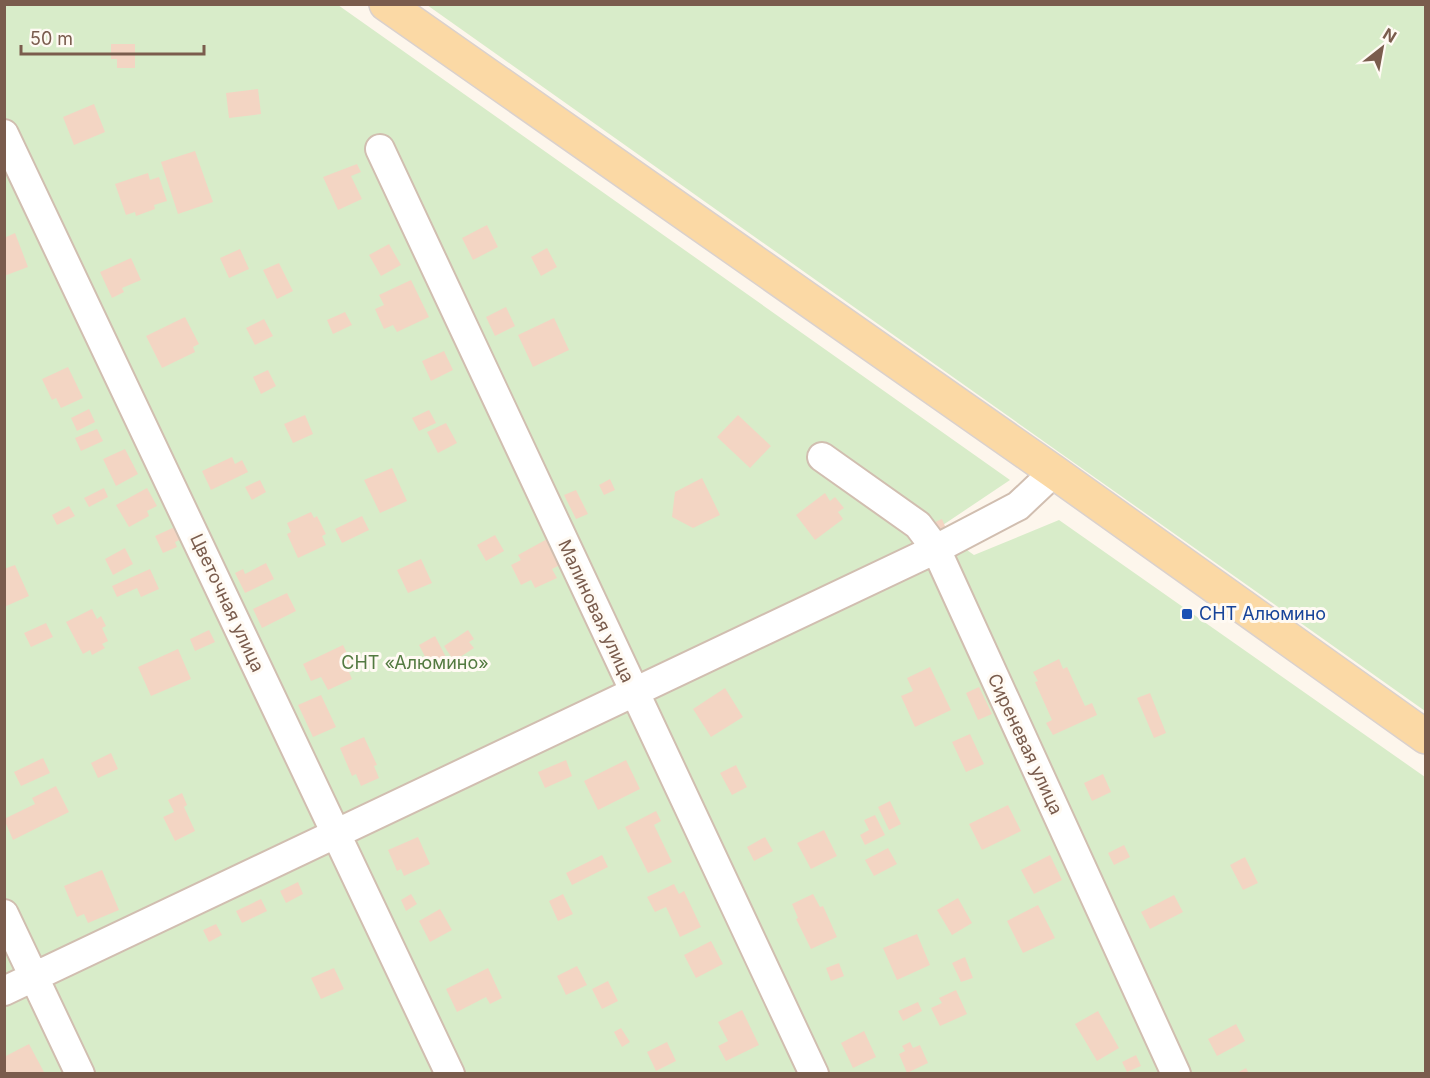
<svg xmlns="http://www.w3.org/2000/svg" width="1430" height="1078" font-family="Inter,sans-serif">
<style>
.green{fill:#d8ecc9}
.building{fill:#f3d5c3}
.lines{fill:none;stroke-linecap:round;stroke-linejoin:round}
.minor-casing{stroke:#d1beb0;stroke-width:32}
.major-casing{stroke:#dad1cd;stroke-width:36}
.minor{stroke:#fff;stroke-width:28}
.major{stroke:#fbd9a5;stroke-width:33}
.transit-dot{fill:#1a4fb4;stroke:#fffaf3;stroke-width:2}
.labels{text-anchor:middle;stroke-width:6;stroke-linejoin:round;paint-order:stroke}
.street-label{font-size:18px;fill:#7a5c4d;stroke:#fffaf3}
.transit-label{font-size:18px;fill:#164399;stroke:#fffaf3;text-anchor:start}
.park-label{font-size:18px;fill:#537a41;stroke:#fffaf3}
</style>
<rect width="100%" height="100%" fill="#fdf6ec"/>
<!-- green -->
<path class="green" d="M5,5H338L1010,480L937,529L974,555L1059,520L1425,777V1073L5,1074Z
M427,5H1425V711Z"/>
<!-- building -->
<path class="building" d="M111,44H135V68H117V59H111Z
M258,89L261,114L229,118L226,93Z
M94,104L105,132L74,145L63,117Z
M195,151L213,202L178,214L161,162Z
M357,164L361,172L351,176L362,199L338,210L323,177Z
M148,173L150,180L159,177L167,201L154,205L155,209L136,216L135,212L126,215L115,184Z
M487,225L498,247L473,260L462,238Z
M15,233L28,267L4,276V238Z
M389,244L401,265L381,276L369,255Z
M547,248L557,267L541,276L531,257Z
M240,249L249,269L229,278L220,258Z
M131,258L141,280L122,288L124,292L112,298L100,272Z
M279,263L293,291L277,299L263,270Z
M411,280L429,317L397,332L393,325L384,329L375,309L384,305L379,295Z
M506,307L515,326L495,336L486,317Z
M345,312L352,325L333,334L327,320Z
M185,317L199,344L193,347L195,352L162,368L146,336Z
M554,318L569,350L533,367L518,335Z
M264,319L273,336L255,345L246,328Z
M444,351L453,370L431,381L422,361Z
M68,367L83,398L61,408L56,398L52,400L42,379Z
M268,370L276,386L261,394L253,377Z
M89,409L95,422L77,431L71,418Z
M429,410L436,423L419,431L412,418Z
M305,415L313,434L293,443L284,424Z
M738,415L771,446L750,468L717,437Z
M446,423L457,443L438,453L427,432Z
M97,429L103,441L81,451L75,438Z
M125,449L138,474L116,486L103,459Z
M232,457L235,464L242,460L248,472L211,490L202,471Z
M392,468L407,501L380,513L364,480Z
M702,478L720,515L693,528L672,517L675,492Z
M610,479L615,490L604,495L599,485Z
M260,480L266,492L252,500L245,487Z
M104,488L108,497L89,507L84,498Z
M147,488L157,506L147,511L149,516L129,527L116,505Z
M576,490L588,514L576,519L564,495Z
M825,493L830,501L835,497L844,508L838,512L843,519L815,540L796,515Z
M69,506L75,516L57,525L52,515Z
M311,512L314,518L317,516L326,534L322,536L326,545L298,558L287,534L291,532L287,523Z
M362,516L369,530L342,543L335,529Z
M942,519L947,531L938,534L933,523Z
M179,525L184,538L175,542L177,547L163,553L155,536Z
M495,535L504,551L486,561L477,545Z
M549,538L562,564L552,569L557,578L535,588L531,580L521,585L511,565L521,560L518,555Z
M125,548L133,564L113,575L105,559Z
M421,559L432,583L408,593L397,570Z
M266,563L274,579L245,593L235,573L243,569L245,574Z
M15,565L29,596L4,607V569Z
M150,569L159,589L141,597L137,588L117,597L112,586Z
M287,593L296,611L262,628L253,609Z
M92,609L97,619L101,616L106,626L102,628L108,641L102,644L105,648L92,655L90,650L83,654L66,622Z
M46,623L53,637L31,647L24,633Z
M209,630L215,642L195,651L190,639Z
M468,630L474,639L469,642L474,648L454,661L444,646Z
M435,636L449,663L433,672L419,645Z
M343,645L355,670L349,672L352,679L328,690L321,677L311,681L303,664Z
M178,649L191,679L151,696L138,667Z
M1059,659L1063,669L1067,667L1085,706L1092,703L1097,715L1053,735L1046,723L1052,720L1035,682L1038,681L1033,672Z
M930,667L951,710L915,727L901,696L913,691L907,678Z
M979,687L992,714L978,720L966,693Z
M725,688L743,717L711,737L693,709Z
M1150,693L1166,733L1154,738L1137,698Z
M321,695L336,727L313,737L298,705Z
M970,734L984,764L966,772L952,742Z
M364,737L377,765L374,766L379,778L361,786L356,774L352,776L340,748Z
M111,753L118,769L98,778L91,763Z
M43,758L50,773L21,786L14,772Z
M566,760L572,776L545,788L538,772Z
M626,760L640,789L598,810L584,781Z
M736,765L747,787L732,795L720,773Z
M1103,774L1111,792L1092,801L1084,783Z
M56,786L69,812L13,840L4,819L35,804L32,798Z
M182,793L187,805L184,807L195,831L175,841L163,817L174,812L168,800Z
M890,801L901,824L889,830L878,807Z
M1008,805L1021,831L982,850L969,824Z
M656,811L661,821L654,825L672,862L648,873L625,827Z
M875,815L885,835L865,845L860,835L869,830L864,820Z
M824,830L837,856L811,869L797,843Z
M418,837L430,864L404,876L401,869L397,871L388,850Z
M765,837L773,851L754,861L747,847Z
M1124,845L1130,857L1114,865L1108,853Z
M888,848L897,864L874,876L865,860Z
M602,855L608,867L572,885L566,873Z
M1050,855L1062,880L1034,894L1021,870Z
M1245,857L1258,883L1243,890L1230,865Z
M102,870L119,910L88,923L84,914L77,917L64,886Z
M298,882L303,894L286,903L280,891Z
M674,884L679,894L684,891L701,927L680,937L666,907L655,912L647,897Z
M411,894L417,904L406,911L401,900Z
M563,894L573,914L558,921L549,901Z
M813,894L820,907L823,906L837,937L811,949L796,919L798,918L792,904Z
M1174,895L1183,912L1150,929L1141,912Z
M958,898L972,923L952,935L937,910Z
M261,899L267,911L242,923L236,911Z
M1038,905L1055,938L1023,953L1007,921Z
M440,909L452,930L430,942L419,921Z
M216,924L222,935L209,942L203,930Z
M917,934L930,965L897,980L883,948Z
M711,941L723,964L696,978L684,955Z
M965,957L973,978L961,982L952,963Z
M839,963L844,976L831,981L826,968Z
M577,966L587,985L566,995L557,976Z
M334,968L344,989L321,999L311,978Z
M488,968L502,998L490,1004L486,997L457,1012L446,989Z
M608,981L618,1001L602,1009L592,989Z
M956,990L967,1014L940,1026L931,1008L942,1003L939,998Z
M918,1002L922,1011L903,1021L898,1011Z
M742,1010L759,1045L726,1061L718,1046L728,1041L718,1022Z
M1098,1011L1119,1048L1097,1061L1075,1024Z
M1236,1024L1245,1041L1217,1056L1208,1039Z
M621,1028L630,1042L622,1047L614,1032Z
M864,1031L876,1057L853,1068L841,1043Z
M667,1042L676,1061L656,1071L647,1052Z
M910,1042L913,1048L920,1045L928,1063L907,1073L899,1054L905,1051L902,1046Z
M29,1044L45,1074H4V1057Z
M1136,1055L1141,1066L1127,1072L1122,1062Z
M1246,1068L1249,1074H1235Z"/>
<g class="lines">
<!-- minor casing -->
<g class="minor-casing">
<path id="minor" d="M4,134L450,1074
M380,149L814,1074
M822,457L918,525L936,549L1176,1074
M4,914L80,1074
M4,991L936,549L1018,506L1054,472"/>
</g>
<!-- major casing -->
<g class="major-casing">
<path id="major" d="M386,4L1054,472L1426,737"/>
</g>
<!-- minor -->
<use href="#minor" class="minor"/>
<!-- major -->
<use href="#major" class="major"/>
</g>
<!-- markers -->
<rect class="transit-dot" x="1181" y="608" width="12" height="12" rx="3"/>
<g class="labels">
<!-- street labels -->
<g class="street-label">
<text transform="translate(227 603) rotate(65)" y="6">Цветочная улица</text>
<text transform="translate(596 611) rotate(65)" y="6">Малиновая улица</text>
<text transform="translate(1025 744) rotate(65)" y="6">Сиреневая улица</text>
</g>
<!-- transit labels -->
<g class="transit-label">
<text x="1199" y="620">СНТ Алюмино</text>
</g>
<!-- park labels -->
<g class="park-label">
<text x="415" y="669">СНТ «Алюмино»</text>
</g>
</g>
<!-- border -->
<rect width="1430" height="1078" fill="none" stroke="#7a5c4d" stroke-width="12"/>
<!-- north arrow -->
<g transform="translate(1382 48) rotate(31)" stroke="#fffaf3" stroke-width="4.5" paint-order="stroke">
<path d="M0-4.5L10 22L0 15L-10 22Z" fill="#7a5c4d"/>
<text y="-9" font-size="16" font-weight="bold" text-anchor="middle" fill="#7a5c4d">N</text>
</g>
<!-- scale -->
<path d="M21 45v9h183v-9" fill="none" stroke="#7a5c4d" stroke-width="3"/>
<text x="30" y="45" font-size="18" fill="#7a5c4d" stroke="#fffaf3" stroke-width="4.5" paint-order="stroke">50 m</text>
</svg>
